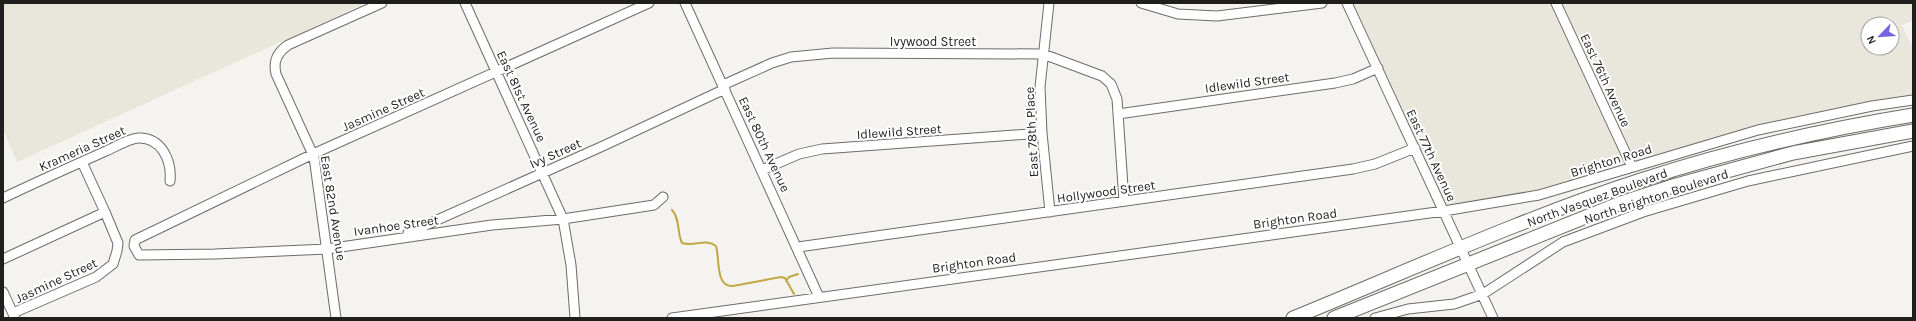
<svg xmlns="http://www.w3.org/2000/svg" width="1916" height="321" font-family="Karla,sans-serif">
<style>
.built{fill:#e9e6db;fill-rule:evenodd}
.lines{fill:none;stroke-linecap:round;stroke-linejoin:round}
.stream{stroke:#c2a744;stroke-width:2}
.minor-casing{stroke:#6d6c69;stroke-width:11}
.highway-casing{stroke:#6d6c69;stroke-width:15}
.minor{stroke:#fff;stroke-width:9}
.highway{stroke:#fff;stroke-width:13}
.labels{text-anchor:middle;stroke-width:4;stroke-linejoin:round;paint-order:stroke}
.street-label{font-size:13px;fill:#1f1f1e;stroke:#fff}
</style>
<rect width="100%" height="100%" fill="#f4f3ef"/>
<!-- built -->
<path class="built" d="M3,3H366L17,162L3,130Z
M1347,3H1913V20L1902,25L1913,48V100L1800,121L1579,184L1446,210ZM1868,24H1892V48H1868Z"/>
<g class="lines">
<!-- stream -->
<path class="stream" d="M672,210C680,218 677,233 682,243C694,247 705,238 716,246C720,259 715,287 733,286L781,277L785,278L794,294
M786,281L789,277L798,274"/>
<!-- minor casing -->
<g class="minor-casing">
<path id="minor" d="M465,3L563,219L571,265L575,318
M649,3L313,154L135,240L134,246L139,255L215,254L327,249L492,225L563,219L654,205L663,197
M685,3L819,297
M1049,3L1040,87L1042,133L1050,212
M1141,3L1178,14L1217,16L1322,3
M1347,3L1493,318
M1556,3L1632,167
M723,85L772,63L791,57L833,53L1043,54L1102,76L1111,84L1117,99L1124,201
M1118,114L1335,83L1353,79L1378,68
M762,170L799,154L822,149L1042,133
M3,198C37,182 72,166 106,151C115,147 128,139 138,138C161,137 172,160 170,181
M408,233L603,146L725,89
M798,247L1353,169L1375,164L1415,148
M3,259L105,212
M3,292L15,318
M13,313L96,277L113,264L117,251L118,243L105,212L82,162
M336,318L314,157L276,74C273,61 277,53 288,45L382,3
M672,318L1444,211L1539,195L1758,130L1872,106L1913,100
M1375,318L1408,309L1454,304L1483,294L1563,242L1643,212L1748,181L1913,146"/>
</g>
<!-- highway casing -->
<g class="highway-casing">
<path id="highway" d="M1293,318C1408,271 1523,218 1641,180C1730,151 1821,130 1913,115
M1334,318L1618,204L1676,185L1793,153L1913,131"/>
</g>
<!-- minor -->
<use href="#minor" class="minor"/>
<!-- highway -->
<use href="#highway" class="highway"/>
</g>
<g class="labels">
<!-- street labels -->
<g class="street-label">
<text x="933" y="46">Ivywood Street</text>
<text transform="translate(1606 80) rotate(65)" y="5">East 76th Avenue</text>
<text transform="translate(1247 82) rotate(-8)" y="5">Idlewild Street</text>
<text transform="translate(522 96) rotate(65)" y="5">East 81st Avenue</text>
<text transform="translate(383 109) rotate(-24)" y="5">Jasmine Street</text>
<text transform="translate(899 131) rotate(-4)" y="5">Idlewild Street</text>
<text transform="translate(1031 132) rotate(-93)" y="5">East 78th Place</text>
<text transform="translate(765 144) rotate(65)" y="5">East 80th Avenue</text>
<text transform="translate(82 148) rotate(-24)" y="5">Krameria Street</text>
<text transform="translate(555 153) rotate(-24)" y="5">Ivy Street</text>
<text transform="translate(1432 155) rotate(65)" y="5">East 77th Avenue</text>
<text transform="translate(1611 160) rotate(-17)" y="5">Brighton Road</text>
<text transform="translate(1106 191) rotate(-8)" y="5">Hollywood Street</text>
<text transform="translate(1656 196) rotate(-18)" y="5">North Brighton Boulevard</text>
<text transform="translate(1597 197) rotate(-20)" y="5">North Vasquez Boulevard</text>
<text transform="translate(334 208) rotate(81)" y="5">East 82nd Avenue</text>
<text transform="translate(1295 218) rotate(-8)" y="5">Brighton Road</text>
<text transform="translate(396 225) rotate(-8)" y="5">Ivanhoe Street</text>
<text transform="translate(974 262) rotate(-8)" y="5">Brighton Road</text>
<text transform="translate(56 280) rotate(-25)" y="5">Jasmine Street</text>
</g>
</g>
<!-- border -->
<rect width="1916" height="321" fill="none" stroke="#1f1f1e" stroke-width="8"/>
<!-- north arrow -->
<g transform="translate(1880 36) rotate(245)"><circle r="19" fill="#ffffff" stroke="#a5a5a5"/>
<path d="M0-3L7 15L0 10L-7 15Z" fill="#7464df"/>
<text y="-6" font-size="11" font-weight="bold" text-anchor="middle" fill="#1f1f1e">N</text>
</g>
</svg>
